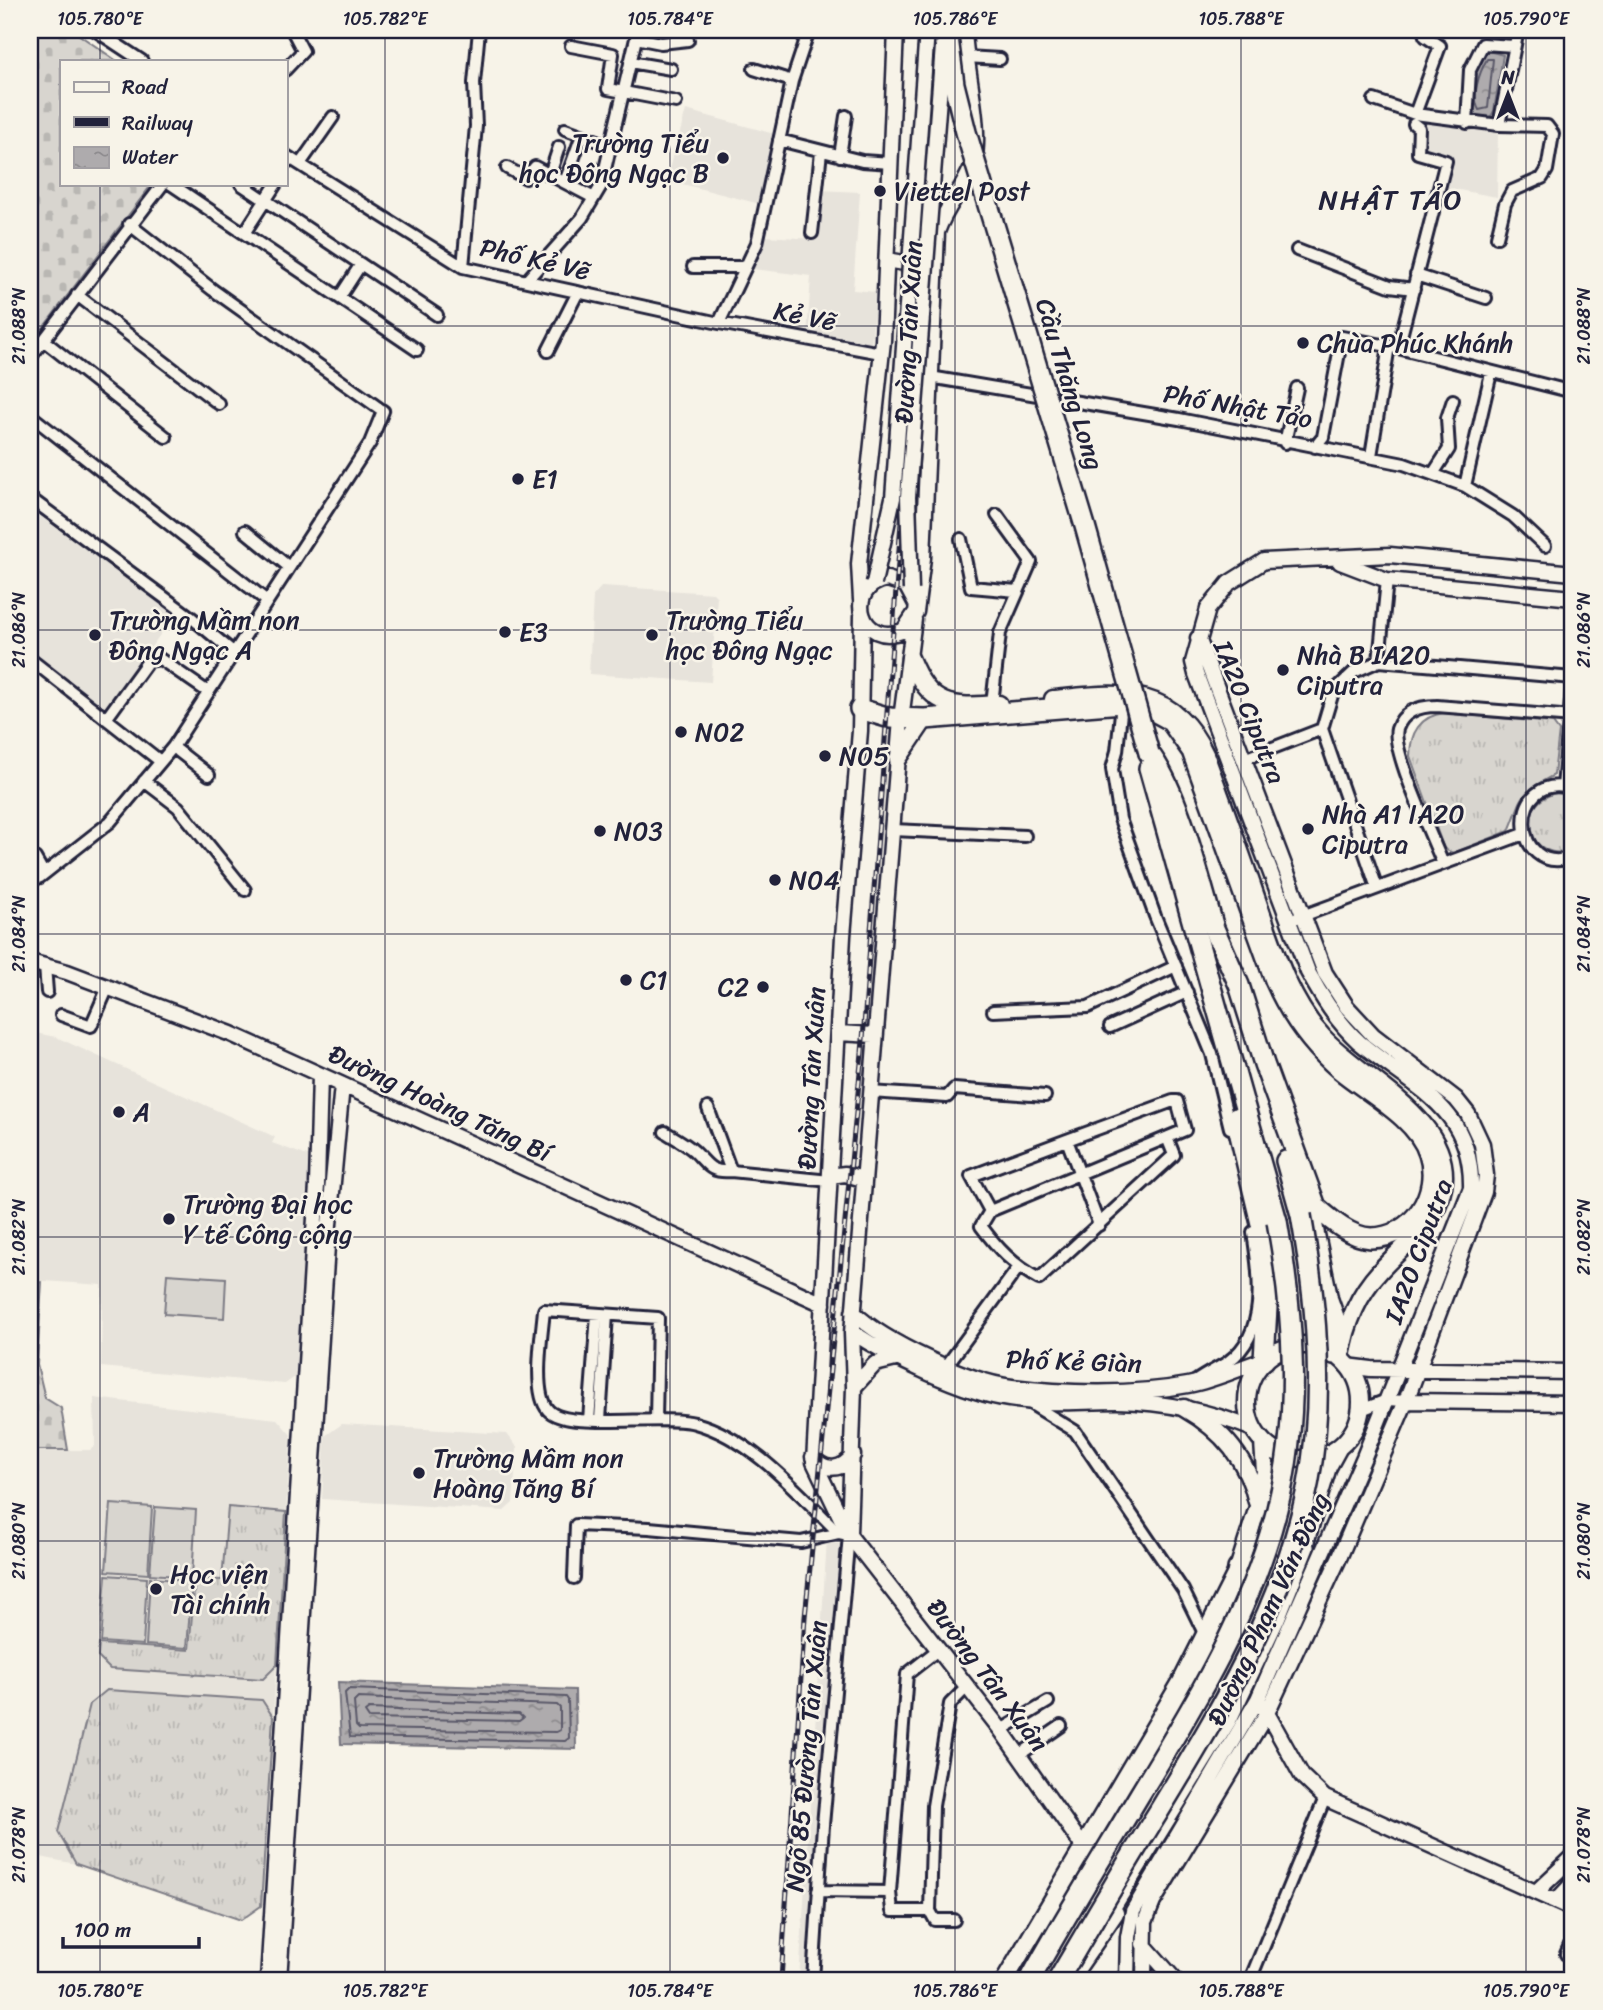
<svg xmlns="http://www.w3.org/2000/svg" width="1603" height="2010" font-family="Sriracha,sans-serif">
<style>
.built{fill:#e7e3db}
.grass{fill:url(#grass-tufts);stroke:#7d7c85;stroke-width:2}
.cemetery{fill:url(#cemetery-stones);stroke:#7d7c85;stroke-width:2}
.garden{fill:#d8d5cf;stroke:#7d7c85;stroke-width:2}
.water{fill:url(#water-ripples);stroke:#76747f;stroke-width:2}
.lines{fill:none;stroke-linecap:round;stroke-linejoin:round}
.shore{stroke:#5a5969;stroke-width:2}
.street-casing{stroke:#22223b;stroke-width:16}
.secondary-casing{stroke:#22223b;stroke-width:19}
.primary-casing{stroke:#22223b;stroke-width:21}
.highway-casing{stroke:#22223b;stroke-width:24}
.street{stroke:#f7f3e8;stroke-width:10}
.secondary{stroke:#f7f3e8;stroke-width:14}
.primary{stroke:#f7f3e8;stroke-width:16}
.highway{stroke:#f7f3e8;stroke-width:19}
.rail-casing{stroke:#22223b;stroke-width:5}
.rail{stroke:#f7f3e8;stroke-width:2.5;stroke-dasharray:8;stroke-linecap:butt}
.secondary-bridge-casing{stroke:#22223b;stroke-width:19;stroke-linecap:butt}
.highway-bridge-casing{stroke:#22223b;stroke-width:24;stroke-linecap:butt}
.secondary-bridge{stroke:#f7f3e8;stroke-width:14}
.highway-bridge{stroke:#f7f3e8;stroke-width:19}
.ticks{fill:none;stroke:#22223b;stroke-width:2;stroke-opacity:0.45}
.poi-dot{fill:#22223b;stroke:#f7f3e8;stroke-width:2.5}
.labels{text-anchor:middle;stroke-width:5;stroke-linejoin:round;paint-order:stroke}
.poi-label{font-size:26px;fill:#22223b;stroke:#f7f3e8;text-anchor:start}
.street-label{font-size:26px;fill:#22223b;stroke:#f7f3e8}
.neighbourhood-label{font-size:28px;letter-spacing:2px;fill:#22223b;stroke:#f7f3e8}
.neatline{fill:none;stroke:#22223b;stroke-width:2.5}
.ticks-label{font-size:18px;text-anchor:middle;fill:#22223b}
</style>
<defs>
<pattern id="grass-tufts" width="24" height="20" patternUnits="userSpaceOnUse" patternTransform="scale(1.75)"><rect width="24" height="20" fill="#d8d5cf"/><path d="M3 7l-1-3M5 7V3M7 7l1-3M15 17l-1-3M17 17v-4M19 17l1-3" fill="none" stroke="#b9b7b3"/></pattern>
<pattern id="cemetery-stones" width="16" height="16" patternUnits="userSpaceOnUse" patternTransform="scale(1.75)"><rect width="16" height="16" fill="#d8d5cf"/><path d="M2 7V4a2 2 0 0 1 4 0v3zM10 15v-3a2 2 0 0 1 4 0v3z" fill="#b9b7b3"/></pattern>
<pattern id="water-ripples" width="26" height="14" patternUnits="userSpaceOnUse" patternTransform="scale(1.75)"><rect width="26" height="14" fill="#aeabad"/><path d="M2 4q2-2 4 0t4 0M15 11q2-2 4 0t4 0" fill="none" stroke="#8d8b8e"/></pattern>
</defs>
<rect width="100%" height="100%" fill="#f7f3e8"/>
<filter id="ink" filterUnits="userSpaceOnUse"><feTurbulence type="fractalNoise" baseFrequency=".0143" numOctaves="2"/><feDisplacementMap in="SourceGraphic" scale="14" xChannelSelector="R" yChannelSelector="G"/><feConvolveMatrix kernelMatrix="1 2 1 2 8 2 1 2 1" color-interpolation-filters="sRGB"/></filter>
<g filter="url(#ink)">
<!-- built -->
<path class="built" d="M686,110L778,135L760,204L667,180Z
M1421,122L1441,125L1445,122L1498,132L1497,197L1443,187L1448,159L1419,148Z
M819,190L860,192L853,290L876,292L871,348L807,336L811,276L753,269L764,236L816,239Z
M30,509L175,614L105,711L30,655Z
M602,586L713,593L717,597L711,682L589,674L593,596Z
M30,1032L56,1037L275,1137L272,1143L313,1158L299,1374L285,1384L101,1367L102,1285L30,1280Z
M94,1398L277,1419L291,1435L261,1906L241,1920L81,1865L30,1855V1450H90L95,1446Z
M342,1424L507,1434L517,1447L513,1503L504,1511L322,1499L325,1436Z
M839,1533L853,1551L819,1980H799L827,1539Z"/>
<!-- grass -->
<path class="grass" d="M1444,713L1553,723L1559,731L1554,775C1516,795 1524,796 1509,831L1453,853L1444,849L1410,756C1410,733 1420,716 1444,713Z
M1560,792L1573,796V850C1528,866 1510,801 1560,792Z
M228,1507L286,1512L277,1665L263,1679L110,1669L98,1657L99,1644L189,1650L195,1579L222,1580Z
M107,1690L262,1700L273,1717L261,1906L241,1920L76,1864L58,1832L90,1704Z"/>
<!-- cemetery -->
<path class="cemetery" d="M41,30H72L117,61H61V184H152L30,345V39L33,41Z
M42,1282L37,1365L45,1398L61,1408L68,1450H30V1283Z"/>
<!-- garden -->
<path class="garden" d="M167,1274L226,1278L224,1318L164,1314Z
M111,1504L152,1507L148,1574L106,1571Z
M155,1507L196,1510L192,1577L150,1574Z
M106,1575L147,1578L143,1645L101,1642Z
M150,1578L192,1581L187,1648L146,1645Z"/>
<!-- water -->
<path class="water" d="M1485,50L1503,55L1494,111L1490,118L1473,116V73Z
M338,1682L575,1690L576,1749L341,1744Z"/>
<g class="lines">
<!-- shore -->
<path class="shore" d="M1493,59L1488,108L1479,110C1471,96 1479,73 1487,59Z
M349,1689L566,1697L568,1700L569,1738L565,1741L350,1737L345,1693Z
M358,1698L557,1705L560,1708V1730L556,1732L359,1729L356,1726L354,1702Z
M369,1709L519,1714L523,1718L519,1721L369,1718L365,1712Z"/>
<!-- street casing -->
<g class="street-casing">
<path id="street" d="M95,30L142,61
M636,38L661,43L688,40
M571,46L613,54L608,89L676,102
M966,57L1000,59
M630,62L671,69
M754,69L792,81
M285,70L303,51L292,30
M1374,100L1415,114L1499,125L1518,30
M1415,114L1440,46L1425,36
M1467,123L1470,70L1483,44L1514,46
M565,129L611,146
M779,140L862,161L891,163
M285,155L463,267L719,323L881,353
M840,156L846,116
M300,164L333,117
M507,168L526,178L535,167L594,198
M550,174L559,147
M565,182L582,135
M171,184L417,350
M241,184L437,315
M245,232L276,184
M812,233L821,152
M1497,237L1505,204L1512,191L1542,178L1547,170L1553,134L1547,126L1499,125
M1297,250L1390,286L1414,289
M463,267L476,126L474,83L479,30
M693,267H745
M1416,275L1486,298
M527,280L582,218L601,186L638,30
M77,295L219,404
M341,295L361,264
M719,323L757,243L792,81L809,30
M43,340L166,437
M1398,348L1446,161L1418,153L1419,128L1414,124
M548,351L578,292
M30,358L163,184
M930,377L1179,419L1404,464L1465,486L1513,516L1545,546
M30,415L267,601
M1285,443L1297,388
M1315,447L1323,437L1342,337L1398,348L1573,392
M1371,456L1389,346
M1433,474L1449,449L1447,418L1453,400
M1465,486L1491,373
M30,498L192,618L233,652
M245,531L289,567
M961,539L971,587L1017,591
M30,659L160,761
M1379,661L1387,580
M1122,703L1117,751L1112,769L1120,819L1155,916L1212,1054L1230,1128
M992,704L1000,633L1031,562L997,515
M106,719L148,661L160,659L208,692
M173,747L209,775
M1244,759L1322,729
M144,781L178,807L245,890
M1563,787L1573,679
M1573,789C1506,768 1510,880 1573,857
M893,830L1025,836
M30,855L35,858L44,874
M1443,864C1433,839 1391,750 1397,729C1403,711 1420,706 1437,706L1573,717
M30,881L40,877L110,822L173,747L370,443L383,411L213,290L129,224
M1377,888L1322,729L1333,692L1354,672L1379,661L1573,678
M1297,918L1524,834
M45,966L47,992
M993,1011L1088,1007L1176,966
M61,1015L91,1026L108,987
M1110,1027L1187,992
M870,1092L947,1097L954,1089L1045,1096
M708,1108L731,1171
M665,1132C675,1138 686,1144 694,1151C708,1164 709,1173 731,1171L830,1181
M1067,1140L1173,1101H1177L1185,1130L990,1211L981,1226C998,1249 1013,1265 1039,1279L1174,1155L1168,1140
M990,1211L971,1176L1067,1140L1099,1225
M947,1365L1018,1268
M1196,1381C1207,1373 1219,1368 1229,1361C1269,1331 1259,1274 1253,1232
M1028,1402L1075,1431L1183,1590L1204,1633
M1361,1410L1387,1400L1406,1401
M589,1420L597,1315
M600,1420L607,1315
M656,1420L658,1318L544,1310C542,1334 532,1393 548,1410C567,1431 662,1414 695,1423C753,1439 798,1493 839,1533
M574,1578L576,1525L649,1528L801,1542L839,1533L849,1535L823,1825L813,1980
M1001,1730L1048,1702
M1019,1755L1061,1726
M818,1891L890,1892
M930,1911H892L890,1892L907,1674L939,1649
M954,1920H935L930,1911L933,1806L950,1704L967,1687
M1566,1954L1573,1938
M1250,1980L1325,1798"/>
</g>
<!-- secondary casing -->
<g class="secondary-casing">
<path id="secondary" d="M887,260L910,264L934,261
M1340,562L1387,580L1573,598
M861,600L859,564L883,341L896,30
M916,604L906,585L887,579C842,587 861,650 904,630L916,612L923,558L937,232C946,205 968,184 974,160C982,128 965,66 964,30
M862,615L860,731L843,936L814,1462L849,1535L1001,1730L1084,1848
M30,962L67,972L231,1034L823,1304
M838,1033L874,1035
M830,1176L845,1174L863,1179
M853,1312C884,1342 969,1382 1012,1387C1065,1394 1135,1395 1188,1385C1215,1380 1239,1368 1264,1360
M852,1332C890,1357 964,1393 1009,1399C1045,1405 1081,1401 1117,1401C1164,1402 1209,1411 1253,1429
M1347,1366L1371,1369L1573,1372
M854,1387L875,1364L900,1358
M1406,1401L1573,1403
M813,1457C825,1473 843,1470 853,1455
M849,1534L854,1387L852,1333L901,719L914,619
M1263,1706L1302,1776L1325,1798L1573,1909
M1536,1892L1573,1857
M1556,1901L1573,1883
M1143,1944L1175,1980
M268,1980L317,1185L320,1075
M279,1980L327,1246L342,1085
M1127,1980L1128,1937L1133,1911L1258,1699L1364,1457L1471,1188C1473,1107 1412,1087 1359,1042C1337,1022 1322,998 1308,972L1196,674L1193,662L1208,609L1229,583L1264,561L1390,555L1573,573
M1144,1980L1145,1922L1153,1902L1267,1713L1340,1556L1406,1401L1484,1192L1486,1175L1482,1144L1468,1114L1456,1099L1373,1035L1347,1007L1325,973L1198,638"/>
</g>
<!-- primary casing -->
<g class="primary-casing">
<path id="primary" d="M910,658C930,707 949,708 999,704
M1053,699C1119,693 1172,683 1205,754C1222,801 1239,847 1255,894C1273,944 1287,998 1323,1037C1362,1080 1455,1119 1443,1188C1436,1225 1403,1245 1380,1271C1357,1296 1346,1324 1341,1356
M898,759L925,719
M1247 1402a57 57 0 1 1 114 0a57 57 0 1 1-114 0Z
M1184,1408C1221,1429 1248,1459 1257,1502
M1301,1556L1328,1467L1339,1447
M1005,1980L1181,1682L1238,1569L1258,1507L1265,1472L1263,1442
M1069,1980L1115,1913"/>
</g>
<!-- highway casing -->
<g class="highway-casing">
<path id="highway" d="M860,709L890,718L925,719L1122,703L1146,707L1170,720L1192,751L1275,980C1290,1014 1312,1045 1341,1070C1369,1093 1418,1118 1429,1154C1442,1193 1413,1238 1371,1238C1350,1237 1331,1220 1316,1207L1264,1064L1239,985L1213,926
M1149,753C1180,793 1201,887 1217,938
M1149,768L1277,1221
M1236,1118L1262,1228L1269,1272L1264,1360
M1286,1161L1301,1215
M1307,1198L1328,1300L1335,1320L1334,1354
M1053,1921L1194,1683L1233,1601L1238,1569
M1102,1921L1227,1719L1275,1618L1304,1547"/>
</g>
<!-- street -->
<use href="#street" class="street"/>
<!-- secondary -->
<use href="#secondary" class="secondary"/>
<!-- primary -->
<use href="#primary" class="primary"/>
<!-- highway -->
<use href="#highway" class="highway"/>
<!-- rail casing -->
<g class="rail-casing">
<path id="rail" d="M781,1980L805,1617L862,1053L914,345L933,30"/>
</g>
<!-- rail -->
<use href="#rail" class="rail"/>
<!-- secondary-bridge casing -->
<g class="secondary-bridge-casing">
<path id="secondary-bridge" d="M874,583L893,498L927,30
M911,590L908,497L943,46"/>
</g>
<!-- highway-bridge casing -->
<g class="highway-bridge-casing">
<path id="highway-bridge" d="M947,30L954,84L966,132L1085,526L1149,753
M1030,1980C1065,1917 1103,1856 1140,1794C1195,1704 1251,1612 1277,1509C1301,1414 1294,1317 1277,1221
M1058,1980C1091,1924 1124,1867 1159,1811C1229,1696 1302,1575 1315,1437C1322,1361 1314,1290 1301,1215"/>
</g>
<!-- secondary-bridge -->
<use href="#secondary-bridge" class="secondary-bridge"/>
<!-- highway-bridge -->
<use href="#highway-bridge" class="highway-bridge"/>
</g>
</g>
<!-- ticks -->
<path class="ticks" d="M100,30V61M385,30V1980M670,30V1980M955,30V1980M1241,30V1980M1526,30V1980M100,184V1980M30,326H1573M30,630H1573M30,934H1573M30,1237H1573M30,1541H1573M30,1845H1573"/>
<!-- markers -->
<g class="poi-dot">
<circle cx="723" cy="158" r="7"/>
<circle cx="880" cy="191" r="7"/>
<circle cx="1303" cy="343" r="7"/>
<circle cx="518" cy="479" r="7"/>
<circle cx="505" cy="632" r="7"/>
<circle cx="95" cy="635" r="7"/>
<circle cx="652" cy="635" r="7"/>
<circle cx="1283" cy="670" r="7"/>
<circle cx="681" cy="732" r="7"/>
<circle cx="825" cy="756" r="7"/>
<circle cx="1308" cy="829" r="7"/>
<circle cx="600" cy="831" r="7"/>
<circle cx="775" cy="880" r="7"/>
<circle cx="626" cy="980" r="7"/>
<circle cx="763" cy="987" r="7"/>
<circle cx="119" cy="1112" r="7"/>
<circle cx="169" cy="1219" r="7"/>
<circle cx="419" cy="1473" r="7"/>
<circle cx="156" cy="1589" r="7"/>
</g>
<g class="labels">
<!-- poi labels -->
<g class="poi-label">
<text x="709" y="152" text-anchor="end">Trường Tiểu<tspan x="709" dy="30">học Đông Ngạc B</tspan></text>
<text x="894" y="200">Viettel Post</text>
<text x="1317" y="352">Chùa Phúc Khánh</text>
<text x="532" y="488">E1</text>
<text x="109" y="629">Trường Mầm non<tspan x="109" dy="30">Đông Ngạc A</tspan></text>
<text x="666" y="629">Trường Tiểu<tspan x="666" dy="30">học Đông Ngạc</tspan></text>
<text x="519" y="641">E3</text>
<text x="1297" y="664">Nhà B IA20<tspan x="1297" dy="30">Ciputra</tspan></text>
<text x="695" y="741">N02</text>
<text x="839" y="765">N05</text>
<text x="1322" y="823">Nhà A1 IA20<tspan x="1322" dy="30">Ciputra</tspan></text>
<text x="614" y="840">N03</text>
<text x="789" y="889">N04</text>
<text x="640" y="989">C1</text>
<text x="749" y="996" text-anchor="end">C2</text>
<text x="133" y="1121">A</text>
<text x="183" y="1213">Trường Đại học<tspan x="183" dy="30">Y tế Công cộng</tspan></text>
<text x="433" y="1467">Trường Mầm non<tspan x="433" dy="30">Hoàng Tăng Bí</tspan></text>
<text x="170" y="1583">Học viện<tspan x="170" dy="30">Tài chính</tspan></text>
</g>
<!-- street labels -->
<g class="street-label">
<text transform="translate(535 259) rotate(13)" y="9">Phố Kẻ Vẽ</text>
<text transform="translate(805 316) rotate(11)" y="9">Kẻ Vẽ</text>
<text transform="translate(908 332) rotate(-87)" y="9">Đường Tân Xuân</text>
<text transform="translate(1070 384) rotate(73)" y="9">Cầu Thăng Long</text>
<text transform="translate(1238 406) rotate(10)" y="9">Phố Nhật Tảo</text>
<text transform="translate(1250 712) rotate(68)" y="9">IA20 Ciputra</text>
<text transform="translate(811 1078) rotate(-87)" y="9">Đường Tân Xuân</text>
<text transform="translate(440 1103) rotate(25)" y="9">Đường Hoàng Tăng Bí</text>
<text transform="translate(1418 1251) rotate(-70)" y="9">IA20 Ciputra</text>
<text transform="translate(1074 1361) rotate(2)" y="9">Phố Kẻ Giàn</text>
<text transform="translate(1268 1609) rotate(-65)" y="9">Đường Phạm Văn Đồng</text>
<text transform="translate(988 1675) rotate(53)" y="9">Đường Tân Xuân</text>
<text transform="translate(806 1756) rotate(-85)" y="9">Ngõ 85 Đường Tân Xuân</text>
</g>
<!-- neighbourhood labels -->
<g class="neighbourhood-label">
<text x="1391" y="209">NHẬT TẢO</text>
</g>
</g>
<!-- margin -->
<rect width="1603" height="2010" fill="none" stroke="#f7f3e8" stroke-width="77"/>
<!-- legend -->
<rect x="60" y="60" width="228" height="126" fill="#f7f3e8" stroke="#a29fa3" stroke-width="2"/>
<rect x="74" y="82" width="35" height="10" fill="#f7f3e8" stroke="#a29fa3" stroke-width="2"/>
<text x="122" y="94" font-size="21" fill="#22223b">Road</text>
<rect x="74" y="117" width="35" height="10" fill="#22223b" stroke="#a29fa3" stroke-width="2"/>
<text x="122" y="130" font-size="21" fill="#22223b">Railway</text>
<rect x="74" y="147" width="35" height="21" fill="url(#water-ripples)" stroke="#a29fa3" stroke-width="2"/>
<text x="122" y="164" font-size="21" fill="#22223b">Water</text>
<!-- north arrow -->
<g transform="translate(1508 94)" stroke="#f7f3e8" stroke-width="5" paint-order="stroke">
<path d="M0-5L12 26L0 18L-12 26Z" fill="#22223b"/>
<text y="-10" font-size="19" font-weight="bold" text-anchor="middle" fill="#22223b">N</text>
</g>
<!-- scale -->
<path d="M63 1937v10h136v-10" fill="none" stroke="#22223b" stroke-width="3.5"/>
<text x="74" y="1937" font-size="21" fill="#22223b" stroke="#f7f3e8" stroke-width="5" paint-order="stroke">100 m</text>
<rect x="38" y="38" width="1526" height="1934" class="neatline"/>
<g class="ticks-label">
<text x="100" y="25">105.780°E</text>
<text x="385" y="25">105.782°E</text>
<text x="670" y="25">105.784°E</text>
<text x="955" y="25">105.786°E</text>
<text x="1241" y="25">105.788°E</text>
<text x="1526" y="25">105.790°E</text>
<text transform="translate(19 326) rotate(-90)" y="6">21.088°N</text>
<text transform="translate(1584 326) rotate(-90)" y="6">21.088°N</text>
<text transform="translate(19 630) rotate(-90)" y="6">21.086°N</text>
<text transform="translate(1584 630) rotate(-90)" y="6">21.086°N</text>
<text transform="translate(19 934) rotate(-90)" y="6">21.084°N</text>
<text transform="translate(1584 934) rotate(-90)" y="6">21.084°N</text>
<text transform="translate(19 1237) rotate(-90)" y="6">21.082°N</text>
<text transform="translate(1584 1237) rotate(-90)" y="6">21.082°N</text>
<text transform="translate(19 1541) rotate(-90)" y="6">21.080°N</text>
<text transform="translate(1584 1541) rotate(-90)" y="6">21.080°N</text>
<text transform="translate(19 1845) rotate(-90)" y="6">21.078°N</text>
<text transform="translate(1584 1845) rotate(-90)" y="6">21.078°N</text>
<text x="100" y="1997">105.780°E</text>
<text x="385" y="1997">105.782°E</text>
<text x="670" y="1997">105.784°E</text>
<text x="955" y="1997">105.786°E</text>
<text x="1241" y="1997">105.788°E</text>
<text x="1526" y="1997">105.790°E</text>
</g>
</svg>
